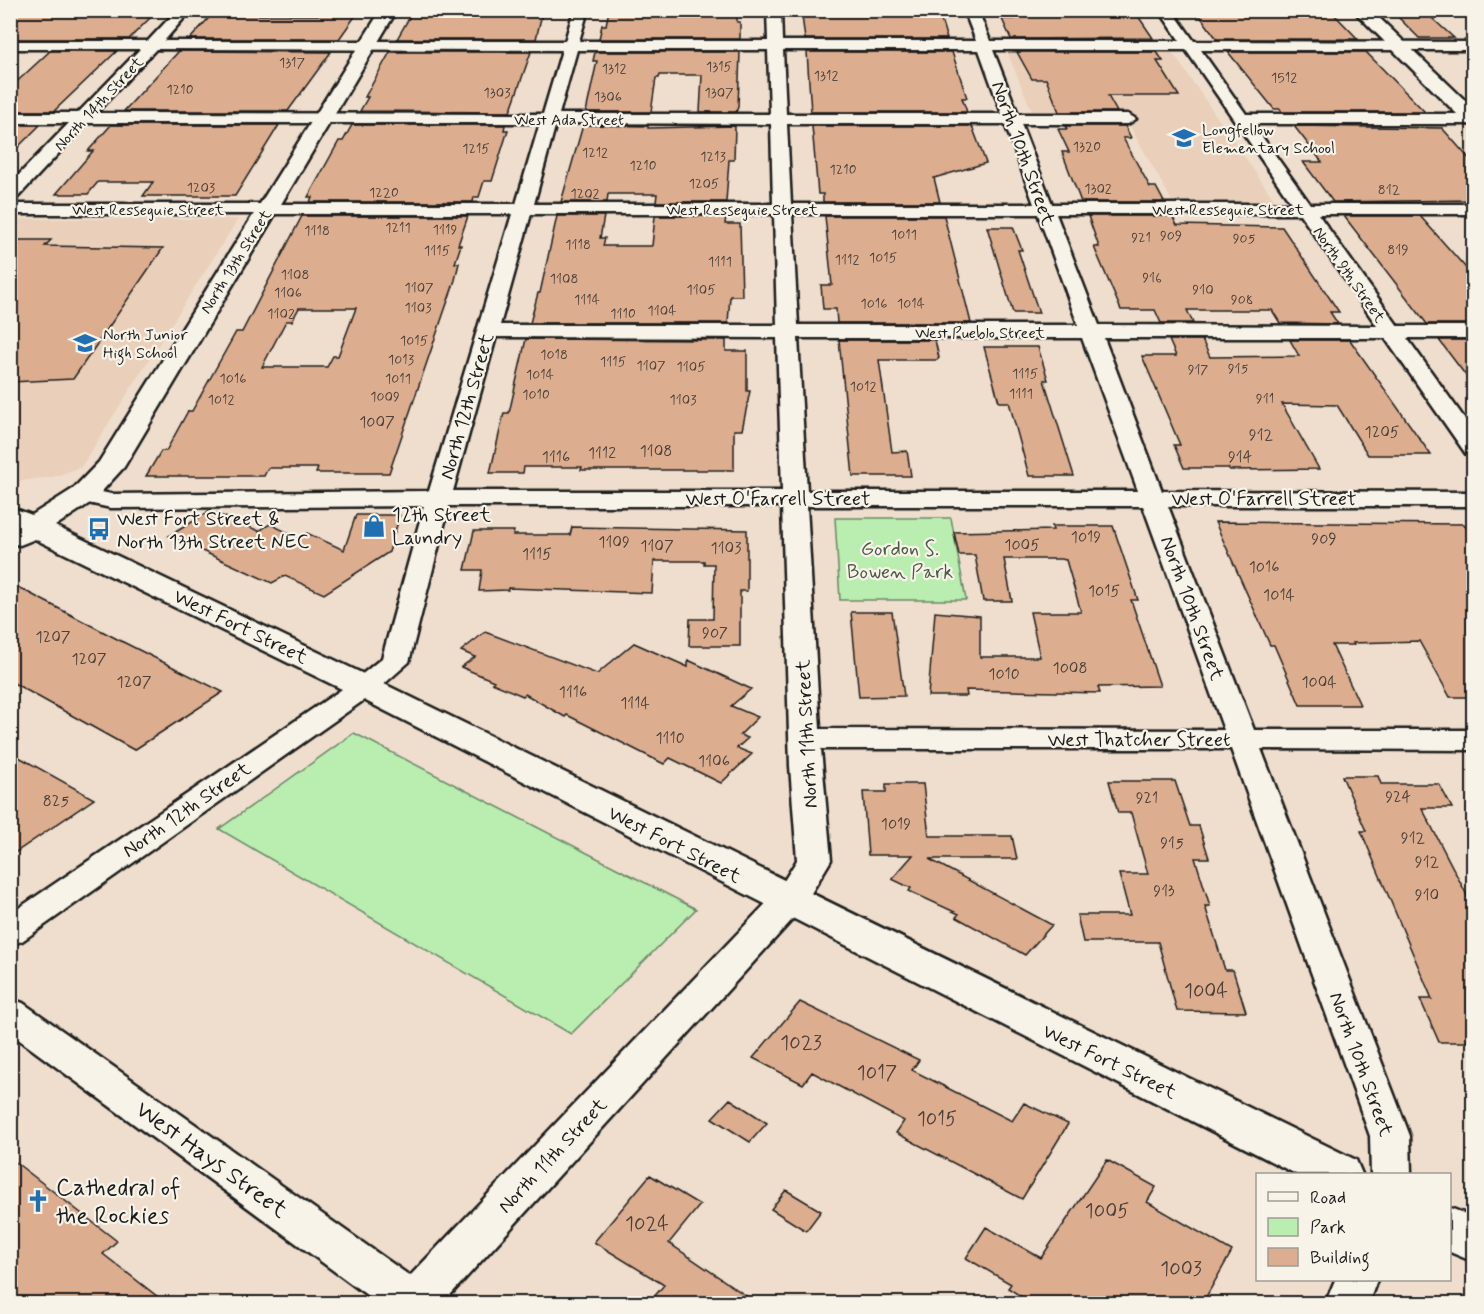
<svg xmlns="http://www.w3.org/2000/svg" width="1484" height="1314" font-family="Mynerve,sans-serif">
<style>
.built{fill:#eacfba}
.green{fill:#b9eeb0;stroke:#6a8566;stroke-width:1.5}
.building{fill:#ddad8f;stroke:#1c1c1c;stroke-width:1.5;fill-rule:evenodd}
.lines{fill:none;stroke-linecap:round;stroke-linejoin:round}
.minor-casing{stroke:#1c1c1c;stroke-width:5}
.tertiary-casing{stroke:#1c1c1c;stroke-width:5}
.minor{fill:#f7f3e8;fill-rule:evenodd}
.tertiary{fill:#f7f3e8;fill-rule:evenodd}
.labels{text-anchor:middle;stroke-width:4.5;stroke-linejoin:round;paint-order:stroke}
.far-number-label{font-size:14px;fill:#4c4039}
.far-street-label{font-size:16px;fill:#1c1c1c;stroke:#f7f3e8}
.far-poi-label{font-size:16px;fill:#1c1c1c;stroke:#f7f3e8;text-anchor:start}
.number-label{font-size:16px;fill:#4c4039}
.street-label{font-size:20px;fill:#1c1c1c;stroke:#f7f3e8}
.poi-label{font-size:20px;fill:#1c1c1c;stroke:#f7f3e8;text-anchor:start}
.park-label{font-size:20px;fill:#4b5b48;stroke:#f7f3e8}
.near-number-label{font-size:20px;fill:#4c4039}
.near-street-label{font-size:24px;fill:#1c1c1c;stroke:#f7f3e8}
.near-poi-label{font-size:24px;fill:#1c1c1c;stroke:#f7f3e8;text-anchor:start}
</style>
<rect width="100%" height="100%" fill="#efdecd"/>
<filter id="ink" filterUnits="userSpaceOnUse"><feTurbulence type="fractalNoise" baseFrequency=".0167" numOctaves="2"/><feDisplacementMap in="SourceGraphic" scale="12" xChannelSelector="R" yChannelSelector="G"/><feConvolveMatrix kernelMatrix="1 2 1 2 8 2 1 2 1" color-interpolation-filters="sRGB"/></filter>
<g filter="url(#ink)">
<!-- built -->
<path class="built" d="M1007,52H1172L1275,201H1172L1122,112L1032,111Z
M11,219H238L81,467L53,477L19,481L11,477Z"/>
<!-- green -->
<path class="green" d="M835,518H951L966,600H840Z
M354,733L696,909L571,1034L219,829Z"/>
<!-- building -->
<path class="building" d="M10,10H83L157,11L129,39H10Z
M609,10H646L645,13L688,15H737V22H740V39H599L602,25H606Z
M804,10H938L947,39H805L802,16H805Z
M1011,10H1042L1044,15H1104L1101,10H1134L1153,38L1011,39L1002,19H1015Z
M1243,10H1330L1358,39H1217L1197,12H1245Z
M1391,10H1423L1454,38H1419Z
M413,11H475L474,14H542L536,39H397Z
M214,12H243L240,15H356L339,39H190Z
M50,51H117L54,111H10V88Z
M179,51L331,52L288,111H124Z
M390,52H531L510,112L360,111L368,97H365Z
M595,52H740L738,107L736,112H700L702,75H660L659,78H656L651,112H586L597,61H593Z
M807,52H952L967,98H962L967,112H811Z
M1017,52H1157L1163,61H1157L1179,96H1108L1117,112H1059L1046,79H1032Z
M1228,52H1366L1425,112H1282L1280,109H1274Z
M10,125H40L10,155Z
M111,125H279L235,196H143L153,182H98L88,194H56L93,151H88Z
M352,125H505L504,130H508L492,181H484L479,197H474L473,202H310L312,197H308L339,141H343Z
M583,125L648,126V128L735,126L734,160H729L726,202H656L657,194H608L607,202H561Z
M812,126H972L986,163L934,178L940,202H823V194H818Z
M1065,126H1125L1131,138H1123L1150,187H1156L1164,202H1081L1062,152H1069L1058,129H1067Z
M1294,126L1442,128L1473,163V200L1333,202L1303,162H1322Z
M302,216H468L458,245H461L455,263H459L455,280L389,473H316L318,468H268L264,476H146L161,451H166L188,411H192L236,332H242ZM299,308H356L338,356H333L327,367H262L286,321H292Z
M557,216H604L600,238H605L603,246H652L655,216H726L725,224H740L742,296H730L728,323H530L538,293H540Z
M825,216H944L971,323H837L836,309H823L821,285H832Z
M1088,216H1172L1177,225L1282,227L1339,312H1330L1338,324L1280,323L1272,310H1187L1193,323H1161L1155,310H1121L1094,247H1099Z
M1344,216H1420L1473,276V324H1427Z
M987,227H1013L1022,250H1018L1039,313H1013Z
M10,240H51L45,246L163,248L73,379L10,382Z
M526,339L726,340V351H747V391H750L742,430H734V470H581L582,467H524L523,473H490L504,413H509Z
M839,340H935L939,358L937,360H879L892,452L907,451L911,476H853Z
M1169,340H1202L1210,357L1299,356L1290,340H1350L1431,455H1368L1337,405L1282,404L1319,469L1230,470L1228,468H1184L1174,445H1180L1142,356H1176Z
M1439,340H1473V385Z
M984,347H1038L1048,380H1044L1074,476H1029L1009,402H999Z
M210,511L259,531L270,524L299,538L307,533L344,550L356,515H400L389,552L324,594L285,576L272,583L169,536Z
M1215,522L1464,524L1473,539V697H1450L1419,641L1353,643L1354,645H1332L1360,705H1300L1274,645H1270Z
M1052,526H1113L1138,600H1131L1160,686L1098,687L1100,693L966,690L967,696H928L935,612L980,616V657H1040L1030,612H1081L1066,560L1061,559H1004L1012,601H983L975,555H959L954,532L1053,530Z
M572,527L747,530V591H740V646H689L690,619H713L714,564H704V561H654L652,593L508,588V590L479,591L482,570H465L474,531H514L513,535H570Z
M10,583L119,640L223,692L134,750L10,681Z
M851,612H892L904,696L859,697Z
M485,632L597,674L634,643L688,667V660L751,689L731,706L758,717L740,735L748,738L737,748L752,754L721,783L670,758L664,764L567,715L565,717L525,694L523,696L492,683L494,681L461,667L475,657L461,651Z
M10,752L94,799L10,856Z
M1342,776H1378L1381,784H1439L1452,808H1422L1473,907V1042H1439L1420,999H1432L1361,831H1366Z
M1109,781H1175L1190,826H1199L1209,858H1195L1210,906H1205L1225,970H1233L1246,1012L1177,1011L1158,942H1083L1077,915H1130L1119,874H1148L1131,813H1118Z
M886,784H923L929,836H1012L1017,859H929L1052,925L1025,955L956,917L959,914L909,891L911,888L892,879L913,855H868L863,792H886Z
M800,1002L919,1060L912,1070L1012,1121L1024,1103L1068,1124L1022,1199L896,1133L904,1121L812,1072L803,1084L753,1058Z
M730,1099L767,1123L750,1142L712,1118Z
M10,1158L117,1241L103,1254L167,1304H10Z
M1107,1160L1156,1187L1147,1202L1232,1251L1202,1304H1033L1008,1288L1011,1284L966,1258L986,1227L1041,1258Z
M650,1175L700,1205L669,1243L758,1304H648L664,1285L594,1242Z
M786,1190L821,1211L806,1231L771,1209Z"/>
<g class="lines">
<!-- minor casing -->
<g class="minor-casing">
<path id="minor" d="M177,10H191L164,41H565L574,10H588L579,41H768L767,10H781L782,41H976L964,10H978L990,41H1180L1159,10H1172L1194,41L1474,42V50H1201L1246,114H1474V124H1253L1310,204H1474V214H1318L1398,326H1474V338H1407L1474,432V456L1466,454L1385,338H1104L1162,491L1474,492V506H1168L1254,730H1474V750L1261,749L1410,1136L1411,1174H1371L1370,1136L1231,749H821L831,860L801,910L442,1304H379L10,1033V999L23,1003L410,1276L777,892L797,860L790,766L782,506H449L409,662L374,693L22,941L10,945V914L354,681L382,658L424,506L111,508L74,500L71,495L74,490L83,488L111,494L429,491L512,214H10V204H516L540,123H87L16,199L10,200V184L69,123H10V113H78L140,49H10V41H148ZM156,49L562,50L543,114L96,113ZM577,50H768L770,114H559ZM783,50H979L1002,114H786ZM993,50H1186L1292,204H1052L1021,124H1128L1136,119L1128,114H1018ZM556,123L771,124L773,204H534ZM787,124H1005L1034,204H791ZM531,214H774L777,325H500ZM792,214H1038L1078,325H798ZM1056,214H1300L1377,326L1099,325ZM496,337L777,338L782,491H453ZM798,338H1082L1138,491H807ZM807,506H1143L1224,730L820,729Z
M1335,1280H1377L1368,1304H1325Z"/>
</g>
<!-- tertiary casing -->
<g class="tertiary-casing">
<path id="tertiary" d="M381,10H397L124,467L93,501L55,526L376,680L1356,1160L1362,1174H1296L352,694L35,539L20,545L10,543V507L32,515L73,489L99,462Z
M1353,10H1371L1474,109V125L1467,124Z
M1450,1208L1474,1217V1262L1450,1252Z"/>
</g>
<!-- minor -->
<use href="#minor" class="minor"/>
<!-- tertiary -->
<use href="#tertiary" class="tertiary"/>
</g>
</g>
<!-- icons -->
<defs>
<g id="school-bare" transform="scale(1.8)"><path d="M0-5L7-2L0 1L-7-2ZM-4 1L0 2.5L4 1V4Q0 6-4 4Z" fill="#1f6fb2" stroke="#f7f3e8" stroke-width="2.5" paint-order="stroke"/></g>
<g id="shop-bare" transform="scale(1.8)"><path d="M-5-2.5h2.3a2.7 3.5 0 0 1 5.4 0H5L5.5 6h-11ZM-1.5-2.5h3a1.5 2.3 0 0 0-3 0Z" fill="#1f6fb2" stroke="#f7f3e8" stroke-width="2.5" paint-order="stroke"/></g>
<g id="bus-bare" transform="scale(1.8)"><path d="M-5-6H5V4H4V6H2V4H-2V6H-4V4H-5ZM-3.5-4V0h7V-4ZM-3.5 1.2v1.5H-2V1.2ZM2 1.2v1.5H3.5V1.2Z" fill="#1f6fb2" stroke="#f7f3e8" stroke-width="2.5" paint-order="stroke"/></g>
<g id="church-bare" transform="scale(1.8)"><path d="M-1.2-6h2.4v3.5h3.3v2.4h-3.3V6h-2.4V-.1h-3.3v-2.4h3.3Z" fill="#1f6fb2" stroke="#f7f3e8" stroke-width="2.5" paint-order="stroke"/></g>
</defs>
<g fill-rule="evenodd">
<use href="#school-bare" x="1184" y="138"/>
<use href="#school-bare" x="85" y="343"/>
<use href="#shop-bare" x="374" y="526"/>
<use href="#bus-bare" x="99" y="529"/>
<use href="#church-bare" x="38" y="1201"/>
</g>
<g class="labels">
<!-- far-number labels -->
<g class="far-number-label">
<text x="292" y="67">1317</text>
<text x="719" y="71">1315</text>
<text x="614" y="73">1312</text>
<text x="826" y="80">1312</text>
<text x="1284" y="82">1512</text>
<text x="180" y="94">1210</text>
<text x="497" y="97">1303</text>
<text x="719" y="97">1307</text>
<text x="608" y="101">1306</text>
<text x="1087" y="151">1320</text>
<text x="476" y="153">1215</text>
<text x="595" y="157">1212</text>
<text x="713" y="161">1213</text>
<text x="643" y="170">1210</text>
<text x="843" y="174">1210</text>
<text x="704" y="188">1205</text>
<text x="201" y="192">1203</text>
<text x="1098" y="193">1302</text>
<text x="1389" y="194">812</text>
<text x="384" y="197">1220</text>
<text x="585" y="198">1202</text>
<text x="398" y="232">1211</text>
<text x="445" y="234">1119</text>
<text x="317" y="235">1118</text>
<text x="904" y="239">1011</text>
<text x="1171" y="240">909</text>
<text x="1141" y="242">921</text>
<text x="1244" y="243">905</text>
<text x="578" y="249">1118</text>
<text x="1398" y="254">819</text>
<text x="437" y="255">1115</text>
<text x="883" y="262">1015</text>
<text x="847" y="264">1112</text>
<text x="720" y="266">1111</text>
<text x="295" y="279">1108</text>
<text x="1152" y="282">916</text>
<text x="564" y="283">1108</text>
<text x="419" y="292">1107</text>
<text x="701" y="294">1105</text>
<text x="1203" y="294">910</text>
<text x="288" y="297">1106</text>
<text x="587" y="304">1114</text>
<text x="1242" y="304">908</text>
<text x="874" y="308">1016</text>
<text x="911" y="308">1014</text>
<text x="418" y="312">1103</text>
<text x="662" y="315">1104</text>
<text x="281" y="318">1102</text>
<text x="623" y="318">1110</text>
<text x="414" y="345">1015</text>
<text x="554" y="359">1018</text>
<text x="401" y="364">1013</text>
<text x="613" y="366">1115</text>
<text x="651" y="370">1107</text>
<text x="691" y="371">1105</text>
<text x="1238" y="373">915</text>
<text x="1198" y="374">917</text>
<text x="1025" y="378">1115</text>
<text x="540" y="379">1014</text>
<text x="233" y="383">1016</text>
<text x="398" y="383">1011</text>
<text x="863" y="391">1012</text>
<text x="1021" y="398">1111</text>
<text x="536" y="399">1010</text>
<text x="385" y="401">1009</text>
<text x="1265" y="403">911</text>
<text x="221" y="404">1012</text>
<text x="683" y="404">1103</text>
</g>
<!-- far-street labels -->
<g class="far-street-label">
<text transform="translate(98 103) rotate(-47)" y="6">North 14th Street</text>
<text x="569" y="125">West Ada Street</text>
<text x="148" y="215">West Resseguie Street</text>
<text x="742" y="215">West Resseguie Street</text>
<text x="1228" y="215">West Resseguie Street</text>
<text transform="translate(235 261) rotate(-58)" y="6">North 13th Street</text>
<text transform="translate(1350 274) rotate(55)" y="6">North 9th Street</text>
<text x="980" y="338">West Pueblo Street</text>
</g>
<!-- far-poi labels -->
<g class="far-poi-label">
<text x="1202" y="135">Longfellow<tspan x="1202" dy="18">Elementary School</tspan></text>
<text x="103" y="340">North Junior<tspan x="103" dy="18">High School</tspan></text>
</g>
<!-- number labels -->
<g class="number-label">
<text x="377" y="427">1007</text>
<text x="1382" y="437">1205</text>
<text x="1261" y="440">912</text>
<text x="656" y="456">1108</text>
<text x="602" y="458">1112</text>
<text x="556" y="462">1116</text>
<text x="1240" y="462">914</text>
<text x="1086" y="542">1019</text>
<text x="1324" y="544">909</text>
<text x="614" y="547">1109</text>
<text x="1022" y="550">1005</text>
<text x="657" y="551">1107</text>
<text x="726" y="553">1103</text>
<text x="537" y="559">1115</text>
<text x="1264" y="572">1016</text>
<text x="1104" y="596">1015</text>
<text x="1279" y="600">1014</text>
<text x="715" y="638">907</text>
<text x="53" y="642">1207</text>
<text x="89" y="664">1207</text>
<text x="1070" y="673">1008</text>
<text x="1004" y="679">1010</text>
<text x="134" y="687">1207</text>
<text x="1319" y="687">1004</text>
<text x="573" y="697">1116</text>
<text x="635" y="708">1114</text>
<text x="670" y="743">1110</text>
<text x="714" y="766">1106</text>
<text x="1398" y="802">924</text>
<text x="1147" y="803">921</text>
<text x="56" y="806">825</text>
<text x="896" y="829">1019</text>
<text x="1413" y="843">912</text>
<text x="1172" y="848">915</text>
<text x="1427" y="867">912</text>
<text x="1164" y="896">913</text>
<text x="1427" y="900">910</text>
</g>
<!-- street labels -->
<g class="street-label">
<text transform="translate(1024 153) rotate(70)" y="7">North 10th Street</text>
<text transform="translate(466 406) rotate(-74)" y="7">North 12th Street</text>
<text x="778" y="505">West O'Farrell Street</text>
<text x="1264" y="505">West O'Farrell Street</text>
<text transform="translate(1193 608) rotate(70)" y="7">North 10th Street</text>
<text transform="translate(241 626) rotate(26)" y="7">West Fort Street</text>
<text transform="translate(806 734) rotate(-93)" y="7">North 11th Street</text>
<text x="1139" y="746">West Thatcher Street</text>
<text transform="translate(186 809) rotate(-35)" y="7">North 12th Street</text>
<text transform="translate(675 844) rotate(27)" y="7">West Fort Street</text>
<text transform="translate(1110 1061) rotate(26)" y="7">West Fort Street</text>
<text transform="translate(1362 1064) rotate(70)" y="7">North 10th Street</text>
<text transform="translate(552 1155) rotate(-47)" y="7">North 11th Street</text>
</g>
<!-- poi labels -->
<g class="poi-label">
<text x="392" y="521">12th Street<tspan x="392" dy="23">Laundry</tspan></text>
<text x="117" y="525">West Fort Street &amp;<tspan x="117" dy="23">North 13th Street NEC</tspan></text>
</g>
<!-- park labels -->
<g class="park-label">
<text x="900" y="555">Gordon S.<tspan x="900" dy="23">Bowen Park</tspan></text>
</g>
<!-- near-number labels -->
<g class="near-number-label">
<text x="1206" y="997">1004</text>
<text x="801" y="1049">1023</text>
<text x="877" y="1079">1017</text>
<text x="937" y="1125">1015</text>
<text x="1107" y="1217">1005</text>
<text x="647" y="1230">1024</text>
<text x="1181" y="1275">1003</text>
</g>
<!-- near-street labels -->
<g class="near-street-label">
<text transform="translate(212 1159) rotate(36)" y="8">West Hays Street</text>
</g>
<!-- near-poi labels -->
<g class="near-poi-label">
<text x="56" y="1195">Cathedral of<tspan x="56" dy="28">the Rockies</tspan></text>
</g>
</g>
<!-- margin -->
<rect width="1484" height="1314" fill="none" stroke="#f7f3e8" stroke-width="36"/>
<rect x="18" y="18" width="1448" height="1278" fill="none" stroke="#1c1c1c" stroke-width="2" filter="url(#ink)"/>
<!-- legend -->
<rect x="1256" y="1173" width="195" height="108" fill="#f7f3e8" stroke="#9f9d96" stroke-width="1.5"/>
<rect x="1268" y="1192" width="30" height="9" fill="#f7f3e8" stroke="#9f9d96" stroke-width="1.5"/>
<text x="1310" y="1203" font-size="18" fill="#1c1c1c">Road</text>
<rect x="1268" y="1218" width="30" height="18" fill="#b9eeb0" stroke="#9f9d96" stroke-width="1.5"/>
<text x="1310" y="1233" font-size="18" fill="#1c1c1c">Park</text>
<rect x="1268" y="1248" width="30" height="18" fill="#ddad8f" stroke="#9f9d96" stroke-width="1.5"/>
<text x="1310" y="1263" font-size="18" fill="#1c1c1c">Building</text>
</svg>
